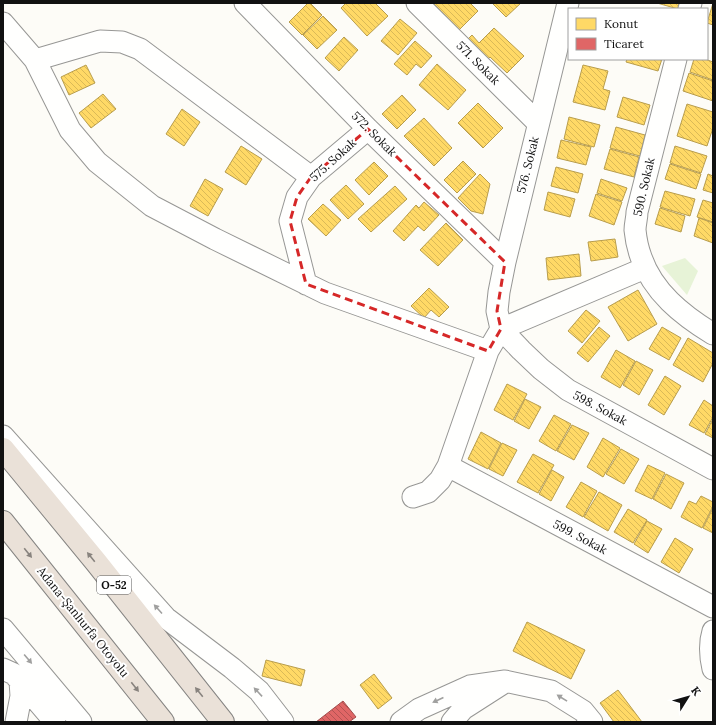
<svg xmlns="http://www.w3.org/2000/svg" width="716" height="725" font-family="Lora,serif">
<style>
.park{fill:#e7f3d7}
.homes{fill:url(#homes-back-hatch);stroke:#b89d4c}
.shops{fill:url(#shops-back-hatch);stroke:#a24c4c}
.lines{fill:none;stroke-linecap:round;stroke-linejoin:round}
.minor-casing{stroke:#979795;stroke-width:23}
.highway-casing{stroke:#858482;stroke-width:24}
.minor{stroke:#fffffe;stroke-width:21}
.highway{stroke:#eae1d8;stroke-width:22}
.oneway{fill:#88837e}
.oneway2{fill:#a0a09f}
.marked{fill:none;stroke:#d62828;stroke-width:3;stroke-dasharray:8 5;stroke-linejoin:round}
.labels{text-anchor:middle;stroke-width:4;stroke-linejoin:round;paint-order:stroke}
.shield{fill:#fff;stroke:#585858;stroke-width:1}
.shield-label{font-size:11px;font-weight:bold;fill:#111}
.street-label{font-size:12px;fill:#111;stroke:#fff}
</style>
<defs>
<pattern id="homes-back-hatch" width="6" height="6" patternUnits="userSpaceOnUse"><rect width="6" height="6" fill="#ffd966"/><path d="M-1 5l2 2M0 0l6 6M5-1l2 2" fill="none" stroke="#dab957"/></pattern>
<pattern id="shops-back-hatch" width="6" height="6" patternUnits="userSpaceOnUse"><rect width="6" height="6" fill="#e06666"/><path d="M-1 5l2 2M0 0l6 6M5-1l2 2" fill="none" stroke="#b45353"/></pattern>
</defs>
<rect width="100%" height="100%" fill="#fdfcf7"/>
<!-- park -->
<path class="park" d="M685,258L698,271L687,295L662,266Z"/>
<!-- homes -->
<path class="homes" d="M308,3H310L322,15L302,35L289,22Z
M346,3H375L388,16L367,36L341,8Z
M433,3H470L478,11L459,30Z
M495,3H521L506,17L493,4Z
M657,3H679L678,9Z
M713,3V25L707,23Z
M323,16L337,30L317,49L303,35Z
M400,19L417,33L398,55L381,41Z
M494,28L524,56L507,73L490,57L481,66L461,46L472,35L479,43Z
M344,37L358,50L339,71L325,58Z
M415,41L432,56L421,68L416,64L407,75L394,64Z
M627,59H662L658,71L626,62Z
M694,59H705L713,62V80L690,72Z
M437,64L466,90L448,110L419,85Z
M86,65L95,83L69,95L61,77Z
M583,65L608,71L603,89L610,91L605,110L573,102Z
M689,73L713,81V101L683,91Z
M103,94L116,109L91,128L79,113Z
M402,95L416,110L397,129L382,114Z
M623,97L650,105L644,125L617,117Z
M478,103L503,128L483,148L458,123Z
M687,104L713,112V128L707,146L677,136Z
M182,109L200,122L184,146L166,134Z
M569,117L600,125L594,147L564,139Z
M424,118L452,148L434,166L404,136Z
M616,127L645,135L640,156L610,148Z
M561,140L591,147L586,165L557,158Z
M241,146L262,159L246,185L225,172Z
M675,146L707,156L701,173L670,163Z
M610,149L639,157L634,177L604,169Z
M463,161L476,174L457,193L444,180Z
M374,162L388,176L369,195L355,180Z
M670,164L701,174L696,189L665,179Z
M556,167L583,174L578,193L551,186Z
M480,174L490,184L483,214L471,211L458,198Z
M708,174L713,176V193L703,190Z
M205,179L223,189L208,216L190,206Z
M601,179L627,188L622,201L597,193Z
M346,185L364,204L348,219L330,200Z
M395,186L407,199L371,232L358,219Z
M665,191L695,199L690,216L660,207Z
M548,192L575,199L570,217L544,210Z
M596,194L622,202L614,225L589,216Z
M703,200L713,203V222L697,217Z
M424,202L439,215L424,231L418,226L404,241L393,231L416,205L419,208Z
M323,204L341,220L326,236L308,219Z
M660,208L685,216L681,232L655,224Z
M699,218L713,223V243L694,236Z
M446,223L463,240L438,266L420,250Z
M615,239L618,257L591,261L588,242Z
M579,254L581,276L548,280L546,258Z
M429,288L449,307L439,317L431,310L424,318L411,306Z
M638,290L657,324L628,341L608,307Z
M586,310L600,321L582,343L568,331Z
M599,327L610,336L588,362L577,353Z
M662,327L681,338L669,360L649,349Z
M688,338L713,353V363L703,382L673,365Z
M616,350L635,361L620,388L601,377Z
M636,361L653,370L639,395L623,385Z
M665,376L681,386L664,415L648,405Z
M507,384L527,394L513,420L494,410Z
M525,399L541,407L529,429L514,421Z
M704,400L713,406V417L704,433L689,425Z
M554,415L571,424L556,451L539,441Z
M713,419V438L705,434Z
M572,425L589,433L574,460L557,451Z
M481,432L501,443L488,469L468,459Z
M603,438L620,448L603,477L587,467Z
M502,443L517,450L503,476L489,469Z
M621,449L639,459L624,484L606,474Z
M533,454L554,465L538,493L517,482Z
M648,465L665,473L652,499L635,491Z
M552,470L564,477L551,501L539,494Z
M666,474L684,483L671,509L653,499Z
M581,482L597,491L583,517L566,507Z
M599,492L622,505L608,531L584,517Z
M701,496L713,502V506L702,528L681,517L689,501L696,504Z
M713,508V533L703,528Z
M628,509L647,520L633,543L614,532Z
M647,521L662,529L648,553L634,544Z
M675,538L693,549L679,573L661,562Z
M527,622L585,650L571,679L513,651Z
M266,660L305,670L301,686L262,676Z
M374,674L392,698L378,709L360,685Z
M618,690L642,722H614L600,703Z"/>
<!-- shops -->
<path class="shops" d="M343,701L356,717L349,722H316Z"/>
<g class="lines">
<!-- minor casing -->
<g class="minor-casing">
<path id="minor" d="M245,3L368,129L505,262
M417,3L538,123
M689,9L691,3
M3,23L35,60L70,130L97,162L152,206L215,239L325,293L488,351
M676,59L637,212C637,218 635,224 635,230C636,240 638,249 641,257C653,292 682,315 713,334
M35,60L100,41L122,42L140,49L311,177
M306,284L290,221L297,197L311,177L368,129
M501,329L497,311L499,292L505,262L568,3
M501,329L521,350L541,369L568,390L713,469
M3,436L166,618L232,668L259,691L283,722
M448,466L713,607
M413,497L428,492L440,480L448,466L488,351L501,329L645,268
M3,629L81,722
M713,631C709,644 710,656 713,669
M3,669L14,674L55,722
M16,722L21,696L20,681
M401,722L419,709L470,686L505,681L551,691L583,711L592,722
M452,722L463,709L502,684"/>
</g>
<!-- highway casing -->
<g class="highway-casing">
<path id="highway" d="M3,449L96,562L223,722
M3,522L163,722"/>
</g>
<!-- minor -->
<use href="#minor" class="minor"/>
<!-- highway -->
<use href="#highway" class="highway"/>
</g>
<!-- one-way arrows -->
<defs><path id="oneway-solid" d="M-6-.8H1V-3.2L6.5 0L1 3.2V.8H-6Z"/></defs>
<g class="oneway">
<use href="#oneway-solid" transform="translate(28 553) rotate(51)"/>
<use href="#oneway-solid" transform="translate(91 557) rotate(-129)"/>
<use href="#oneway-solid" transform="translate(135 687) rotate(52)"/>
<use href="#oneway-solid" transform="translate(199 692) rotate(-129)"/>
</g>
<g class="oneway2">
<use href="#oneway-solid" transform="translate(158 609) rotate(-132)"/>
<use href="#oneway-solid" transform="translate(28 659) rotate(50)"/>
<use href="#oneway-solid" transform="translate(258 692) rotate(-133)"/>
<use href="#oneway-solid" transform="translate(562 698) rotate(-148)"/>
<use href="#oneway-solid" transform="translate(438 700) rotate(155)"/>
</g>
<!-- marked area -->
<path class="marked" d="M368,129L505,262L497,311L501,329L488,351L306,284L290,221L297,197L311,177Z"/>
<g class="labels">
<!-- shield labels -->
<rect class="shield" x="97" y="576" width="34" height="18" rx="3"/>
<g class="shield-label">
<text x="114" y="589">O-52</text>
</g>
<!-- street labels -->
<g class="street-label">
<text transform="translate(478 63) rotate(45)" y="4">571. Sokak</text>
<text transform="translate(374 134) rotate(45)" y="4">572. Sokak</text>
<text transform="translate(333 160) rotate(-42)" y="4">575. Sokak</text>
<text transform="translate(528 165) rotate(-76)" y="4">576. Sokak</text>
<text transform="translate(644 187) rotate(-77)" y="4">590. Sokak</text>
<text transform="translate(600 408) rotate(28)" y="4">598. Sokak</text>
<text transform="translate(580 537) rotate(28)" y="4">599. Sokak</text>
<text transform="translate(83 622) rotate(51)" y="4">Adana-Şanlıurfa Otoyolu</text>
</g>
</g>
<!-- border -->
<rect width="716" height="725" fill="none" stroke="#111111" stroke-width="8"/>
<!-- legend -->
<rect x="568" y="8" width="140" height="52" fill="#ffffff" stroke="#a0a0a0"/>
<rect x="576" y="18" width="20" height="12" fill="#ffd966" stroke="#a0a0a0"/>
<text x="604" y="28" font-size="12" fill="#111111">Konut</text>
<rect x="576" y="38" width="20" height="12" fill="#e06666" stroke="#a0a0a0"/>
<text x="604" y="48" font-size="12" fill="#111111">Ticaret</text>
<!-- north arrow -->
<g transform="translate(688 697) rotate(53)" stroke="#ffffff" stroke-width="3" paint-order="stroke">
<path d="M0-3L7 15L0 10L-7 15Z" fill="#111111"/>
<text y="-6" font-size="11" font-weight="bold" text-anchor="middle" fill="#111111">K</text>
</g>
</svg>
